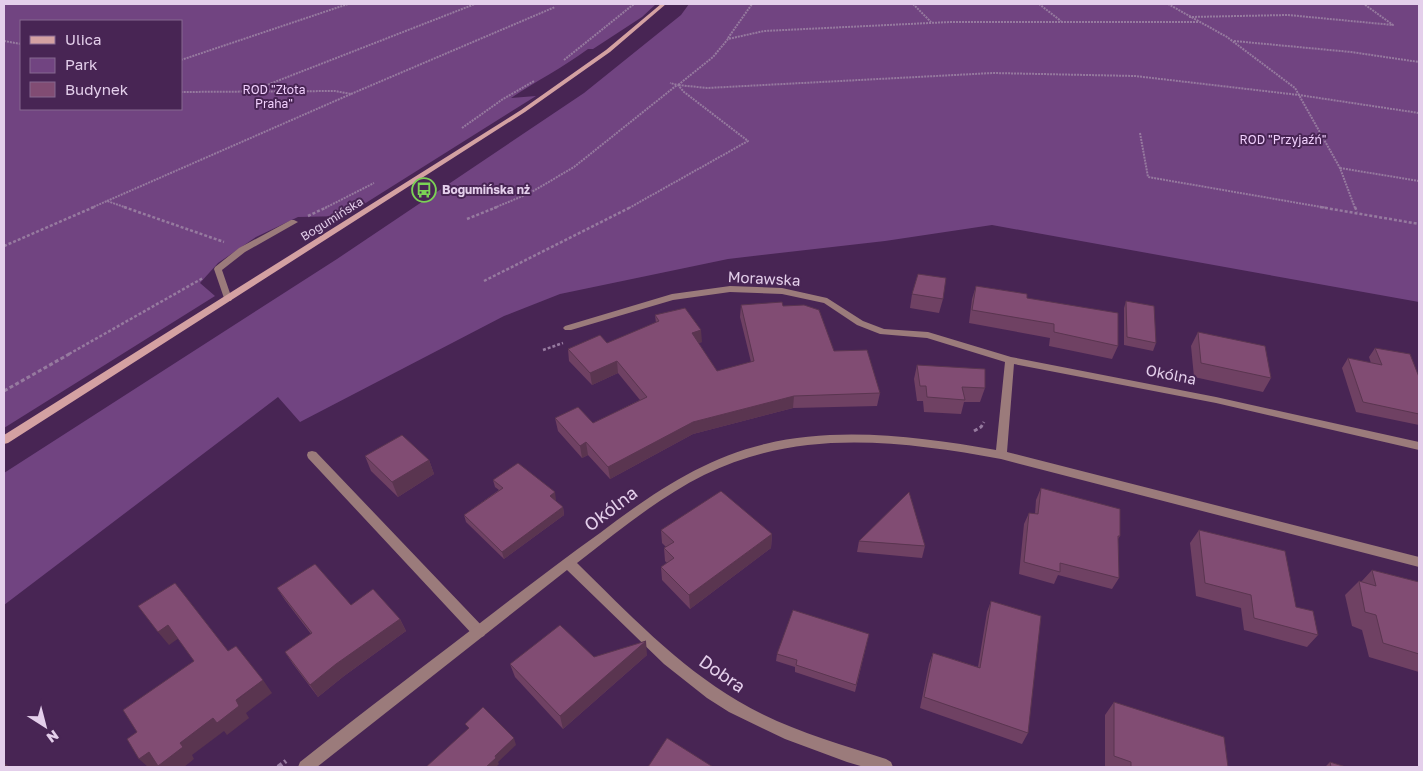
<svg xmlns="http://www.w3.org/2000/svg" width="1423" height="771" font-family="'Golos Text',sans-serif">
<style>
.green{fill:#714481;fill-rule:evenodd}
.lines{fill:none;stroke-linecap:round;stroke-linejoin:round}
.path-far3{stroke:#967a9f;stroke-width:2;stroke-dasharray:2 1;stroke-linecap:butt}
.path-far2{stroke:#967a9f;stroke-width:2.5;stroke-dasharray:3 2;stroke-linecap:butt}
.path-far1{stroke:#967a9f;stroke-width:3;stroke-dasharray:4 2.5;stroke-linecap:butt}
.path{stroke:#967a9f;stroke-width:4.5;stroke-dasharray:5 3;stroke-linecap:butt}
.lane{fill:#9b7b7b;fill-rule:evenodd}
.street{fill:#9b7b7b;fill-rule:evenodd}
.secondary{fill:#d4a1a2;fill-rule:evenodd}
.wall{fill:#6f4163}
.shaded-wall{fill:#5a3550}
.building{fill:#814c73;stroke:#5a3550}
.labels{text-anchor:middle;stroke-width:4;stroke-linejoin:round;paint-order:stroke}
.far-park-label{font-size:12px;fill:#f1d0fd;stroke:#482554}
.far-poi-label{font-size:12px;font-weight:bold;fill:#e4cfeb;stroke:#482554;text-anchor:start}
.far-street-label{font-size:12px;fill:#e4cfeb;stroke:#482554}
.street-label{font-size:15px;fill:#e4cfeb;stroke:#482554}
.near-street-label{font-size:18px;fill:#e4cfeb;stroke:#482554}
</style>
<rect width="100%" height="100%" fill="#482554"/>
<!-- green -->
<path class="green" d="M4,4H656L642,17L593,49H588C564,67 536,81 511,98L536,96L345,216L298,217L256,237L218,263L200,283L215,296L4,428ZM21,21H181V109H21Z
M689,4H1419V302L992,225L885,241L728,259L560,294L504,316L300,422L278,397L4,605V473L337,259L584,93L681,15Z"/>
<g class="lines">
<!-- path-far3 -->
<path class="path-far3" d="M913,4L931,22
M1039,4L1061,21
M1168,4L1227,37L1295,88L1340,168L1355,208
M1189,17L1288,15L1393,25L1364,4
M1198,22H950L764,31L728,39L713,57L678,85L707,88L993,73L1135,76L1299,95L1419,113
M728,38L752,4
M4,41L21,44
M1234,41L1351,52L1419,62
M181,60L348,4
M564,60L634,4
M254,90L475,4
M351,94L555,7
M462,128L503,99L534,81
M1140,133L1148,177L1327,208
M1340,168L1419,181
M107,201L351,94L335,91L181,92
M91,208L107,201L127,208
M325,208L374,183
M494,208L530,193L574,167L677,85
M629,208L748,141L684,92L678,85L670,83"/>
<!-- path-far2 -->
<path class="path-far2" d="M124,207L224,242
M1320,207L1419,224
M1355,207L1357,212
M308,216L327,207
M467,219L497,207
M4,246L94,207
M484,281L631,207
M543,350L563,343
M69,354L203,278"/>
<!-- path-far1 -->
<path class="path-far1" d="M4,391L71,353
M974,431L981,427L984,422"/>
<!-- path -->
<path class="path" d="M278,767L286,761"/>
<!-- lane -->
<path class="lane" d="M291,220H294L298,222L245,252L222,270L232,299L231,301H225L214,269L215,267L239,248Z
M312,451L316,452L484,628L486,632L484,636L479,638L474,636L308,458L307,455L308,452Z"/>
<!-- street -->
<path class="street" d="M730,286L782,288L827,298L863,321L884,329L928,332L1011,357L1216,397L1419,442V450L1216,403L1014,364L1007,452L1419,557V567L1001,459C901,441 799,428 704,475C658,498 617,532 577,563C627,612 677,665 738,701C783,728 836,743 886,759L891,762L893,767H864L847,762L785,739L729,712L707,698L664,664L567,570L317,767H298L300,762C365,710 431,661 497,610C531,584 565,558 600,533C650,495 702,459 765,444C840,426 921,437 996,450L1005,362L927,338L880,334L857,325L824,303L782,294L730,292L673,300L571,330H565L563,328L565,326L672,294Z"/>
<!-- secondary -->
<path class="secondary" d="M661,4H666L610,52L525,112L8,443L4,444V435L521,110L606,50Z"/>
</g>
<!-- wall -->
<path class="wall" d="M976,286L1027,298L1118,346L1112,359L1049,346L1050,338L969,323L972,299Z
M912,294L943,299L939,313L910,308Z
M1126,301L1156,343L1153,351L1124,345V308Z
M741,305L783,306L880,393L877,406L793,408L693,434L610,479L588,455L582,458L558,431L555,418L593,423L640,400L618,373L592,385L569,361L568,349L607,343L656,323L655,315L702,342L698,343L717,371L751,362L740,317Z
M1198,332L1271,378L1263,392L1194,377L1191,346Z
M1375,348L1419,377V425L1356,412L1342,368L1348,358L1371,363L1369,357Z
M917,365L985,388L980,402H964L961,414L924,412L923,401H917L914,379Z
M365,456L429,460L434,474L398,497L371,471Z
M493,480L556,500L555,501L563,507L564,515L504,559L466,522L464,515L499,490L495,487Z
M1041,488L1120,536L1118,539L1119,578L1112,589L1058,575L1054,584L1019,574L1024,524L1029,513L1035,514L1036,500Z
M661,530L772,534L771,548L690,609L662,580L661,567L667,563L665,561L664,548L666,547L662,543Z
M1199,530L1296,607L1318,635L1307,647L1244,630L1241,608L1196,596L1190,543Z
M859,541L925,546L922,558L857,552Z
M1372,570L1419,582V672L1369,657L1362,630L1352,626L1345,595L1359,581L1361,582Z
M277,588L351,605L400,619L406,631L344,676L318,697L293,664L285,652L311,634L285,600Z
M991,601L1028,733L1022,744L920,708L929,664L933,653L978,667L987,612Z
M869,634L855,692L795,672V667L776,661L777,654Z
M647,655L563,729L515,677L510,664L594,657Z
M1114,702L1228,767H1105V715Z
M1330,762L1346,767H1325Z"/>
<!-- shaded-wall -->
<path class="shaded-wall" d="M701,330L702,342L692,345V333Z
M617,361L618,373L592,385L590,373Z
M794,396L793,408L693,434L610,479L608,467L693,422Z
M586,442L588,455L582,458L580,446Z
M429,460L434,474L398,497L392,482Z
M555,492L556,500L551,504L550,496Z
M563,507L564,515L504,559L502,552Z
M772,534L771,548L690,609L689,595Z
M400,619L406,631L344,676L318,697L310,685L336,664Z
M168,625L179,638L169,645L158,632Z
M646,641L647,655L563,729L560,716Z
M263,680L272,693L246,713L249,718L227,735L224,731L192,755L194,759L184,767H160L158,766L156,767H148L139,759L149,752L180,743Z
M514,738L516,745L498,762L499,764L496,767H486L495,756Z
M4,763L10,767H4Z"/>
<!-- building -->
<path class="building" d="M918,274L946,278L943,299L912,294Z
M976,286L1027,294V298L1118,313V346L1054,332V324L972,310Z
M1126,301L1154,306L1156,343L1127,337Z
M782,302L783,306L804,305L819,310L834,351L867,350L880,393L794,396L693,422L608,467L586,442L580,446L555,418L578,407L593,423L647,397L617,361L590,373L568,349L600,335L607,343L659,321L655,315L685,308L701,330L692,333L717,371L754,361L741,305Z
M1198,332L1265,346L1271,378L1201,363Z
M1375,348L1410,354L1419,377V414L1363,402L1348,358L1382,365Z
M917,365L985,369V388L962,387L965,400L927,397L926,386H920Z
M402,435L429,460L392,482L365,456Z
M518,463L555,492L550,496L563,507L502,552L464,515L503,488L493,480Z
M1041,488L1120,509V536H1118L1119,578L1060,563V572L1024,562L1029,513L1038,514Z
M721,491L772,534L689,595L661,567L674,558L664,548L674,542L661,530Z
M909,492L925,546L859,541Z
M1199,530L1285,551L1296,607L1313,611L1318,635L1254,618L1251,595L1205,583Z
M315,564L351,605L373,589L400,619L336,664L310,685L285,652L312,633L277,588Z
M1372,570L1419,582V654L1383,643L1376,615L1365,612L1359,581L1376,586Z
M175,583L228,651L236,646L263,680L236,700L239,706L217,723L213,718L180,743L183,747L158,766L149,752L139,759L127,739L137,732L123,710L194,661L168,625L158,632L138,606Z
M991,601L1041,616L1028,733L924,697L933,653L980,668Z
M793,610L869,634L856,685L796,665L797,660L777,654Z
M560,625L594,657L646,641L560,716L510,664Z
M1114,702L1224,737L1228,767H1131V762L1114,756Z
M483,707L514,738L495,756L496,758L486,767H426L469,728L465,724Z
M667,738L713,767H648Z
M1330,762L1346,767H1331Z"/>
<!-- icons -->
<defs>
<g id="bus-ring" transform="scale(1.25)"><circle r="9.5" fill="#482554" stroke="#7bd155" stroke-width="1.5"/><path d="M-5-6H5V4H4V6H2V4H-2V6H-4V4H-5ZM-3.5-4V0h7V-4ZM-3.5 1.2v1.5H-2V1.2ZM2 1.2v1.5H3.5V1.2Z" fill="#7bd155"/></g>
</defs>
<g fill-rule="evenodd">
<use href="#bus-ring" x="424" y="190"/>
</g>
<g class="labels">
<!-- far-park labels -->
<g class="far-park-label">
<text x="274" y="94">ROD "Złota<tspan x="274" dy="14">Praha"</tspan></text>
<text x="1283" y="144">ROD "Przyjaźń"</text>
</g>
<!-- far-poi labels -->
<g class="far-poi-label">
<text x="442" y="194">Bogumińska nż</text>
</g>
<!-- far-street labels -->
<g class="far-street-label">
<text transform="translate(332 219) rotate(-32)" y="4">Bogumińska</text>
</g>
<!-- street labels -->
<g class="street-label">
<text transform="translate(764 279) rotate(3)" y="5">Morawska</text>
<text transform="translate(1171 375) rotate(11)" y="5">Okólna</text>
</g>
<!-- near-street labels -->
<g class="near-street-label">
<text transform="translate(611 509) rotate(-37)" y="6">Okólna</text>
<text transform="translate(722 674) rotate(35)" y="6">Dobra</text>
</g>
</g>
<!-- border -->
<rect width="1423" height="771" fill="none" stroke="#e4cfeb" stroke-width="10"/>
<!-- legend -->
<rect x="20" y="20" width="162" height="90" fill="#482554" stroke="#866990"/>
<rect x="30" y="36" width="25" height="8" fill="#d4a1a2" stroke="#866990"/>
<text x="65" y="45" font-size="15" fill="#e4cfeb">Ulica</text>
<rect x="30" y="58" width="25" height="15" fill="#714481" stroke="#866990"/>
<text x="65" y="70" font-size="15" fill="#e4cfeb">Park</text>
<rect x="30" y="82" width="25" height="15" fill="#814c73" stroke="#866990"/>
<text x="65" y="95" font-size="15" fill="#e4cfeb">Budynek</text>
<!-- north arrow -->
<g transform="translate(45 726) rotate(144)" stroke="#482554" stroke-width="4" paint-order="stroke">
<path d="M0-4L9 19L0 12L-9 19Z" fill="#e4cfeb"/>
<text y="-8" font-size="14" font-weight="bold" text-anchor="middle" fill="#e4cfeb">N</text>
</g>
</svg>
